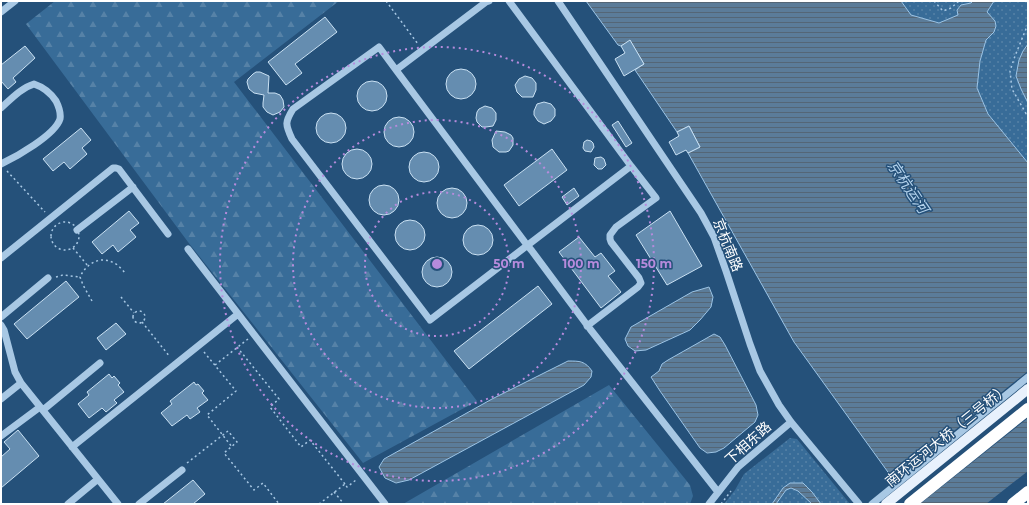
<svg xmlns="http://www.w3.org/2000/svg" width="1029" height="505" font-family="Montserrat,'Noto Sans SC',sans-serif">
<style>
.forest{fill:url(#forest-firs)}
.park{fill:url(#park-dots)}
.water{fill:url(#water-rules);stroke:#9cc4e5}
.pier{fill:#25517a}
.building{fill:#658db0;stroke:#cae1f3}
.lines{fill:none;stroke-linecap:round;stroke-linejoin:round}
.path{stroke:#a8c8e4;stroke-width:1.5;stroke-dasharray:2 3;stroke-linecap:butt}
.minor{stroke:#a8c8e4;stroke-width:7}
.major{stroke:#e8f1fc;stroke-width:10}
.highway{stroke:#fff;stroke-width:12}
.ring{fill:none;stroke:#b68bdc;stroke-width:2;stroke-dasharray:2 4}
.labels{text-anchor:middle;stroke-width:3;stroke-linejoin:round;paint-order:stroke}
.street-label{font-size:14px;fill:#fff;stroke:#25517a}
.water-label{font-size:15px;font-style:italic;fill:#b3d2ec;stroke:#25517a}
.centre{fill:#b68bdc;stroke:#25517a;stroke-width:2}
.ring-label{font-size:12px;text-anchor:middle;font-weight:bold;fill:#b68bdc;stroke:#25517a;stroke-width:3;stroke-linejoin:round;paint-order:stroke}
</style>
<defs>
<pattern id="forest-firs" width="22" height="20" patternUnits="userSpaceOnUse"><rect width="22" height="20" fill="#386c98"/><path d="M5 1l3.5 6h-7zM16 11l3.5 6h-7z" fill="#5682a7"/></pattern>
<pattern id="park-dots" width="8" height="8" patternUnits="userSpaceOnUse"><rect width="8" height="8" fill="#386c98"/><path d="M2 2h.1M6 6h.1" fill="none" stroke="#5682a7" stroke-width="1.8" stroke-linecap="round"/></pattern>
<pattern id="water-rules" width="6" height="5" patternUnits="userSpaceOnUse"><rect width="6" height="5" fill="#5b7c99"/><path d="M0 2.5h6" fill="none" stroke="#546676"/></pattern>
</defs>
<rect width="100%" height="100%" fill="#25517a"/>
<!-- forest -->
<path class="forest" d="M55,1H339L234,82L477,401L363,463L188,242L26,24Z
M609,385L690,485L693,496L690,504H403Z"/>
<!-- park -->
<path class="park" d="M901,1H1028V163L988,114L977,88L980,61L986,40L958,15L939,23L911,15Z
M790,438L797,439L850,504H724L735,490L744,474Z"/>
<!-- water -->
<path class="water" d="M586,1H901L911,15L939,23L958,15L957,10L961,5L971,3L973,1H994L987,12L995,21L996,26L994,32L986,40L980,61L977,88L988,114L1028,163V504H911L794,342L688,153L700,147L689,126L677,132L635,70L644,64L630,41L621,46L618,45Z
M1028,44V103L1021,89L1016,76L1019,60L1023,51Z
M709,287L713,297L711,307L700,320L690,330L646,350L635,351L628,346L625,339L631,327L692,292Z
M714,334L720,337L725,345L756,405L758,415L755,422L724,448L716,452L707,453L700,448L660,391L651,377L659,371L662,364L668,360Z
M568,361C580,361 585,361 592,371L591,377L584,385L409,480L396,483L385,478L379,467L384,459L492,399Z
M790,483H803L812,492L821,504H812L798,491L791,488L786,490L776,504H772L783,488Z"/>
<!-- pier -->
<path class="pier" d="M1028,371V418L920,504H909L892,481Z
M1028,471V504H986Z"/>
<!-- building -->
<path class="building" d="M325,17L337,32L295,64L302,73L286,85L268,62Z
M630,40L644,64L624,76L615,59L625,53L621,46Z
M25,46L35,58L13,78L16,82L8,89L1,81V65Z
M446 84a15 15 0 1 1 30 0a15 15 0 1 1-30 0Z
M256,72H260L269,76L268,93H275L280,95L283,100L284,107L280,112L273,115L267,112L263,107V103L264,95L254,93L249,89L247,82L248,79L253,74Z
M525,76L532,78L536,83V90L533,97H522L517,92L515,85L519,79Z
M357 96a15 15 0 1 1 30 0a15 15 0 1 1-30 0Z
M544,102L551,104L555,109V116L551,121L544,124L538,121L534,115V111L537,104Z
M485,106L492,108L496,113V120L493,126L486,127H482L477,122L476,118L477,112L479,109Z
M316 128a15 15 0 1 1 30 0a15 15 0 1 1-30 0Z
M384 132a15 15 0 1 1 30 0a15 15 0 1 1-30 0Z
M618,121L632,143L626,147L612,125Z
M689,126L700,147L688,153L686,150L676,155L669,142L679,136L677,132Z
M81,128L91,140L82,148L87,154L70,169L64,162L53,171L43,159Z
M496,131L505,132L511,135L513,138V145L509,151L506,152H499L493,147L492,140Z
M587,140L591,141L593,143L594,147L591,152L585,151L583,148L584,142Z
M342 164a15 15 0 1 1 30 0a15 15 0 1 1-30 0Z
M552,149L567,170L519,206L504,185Z
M409 167a15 15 0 1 1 30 0a15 15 0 1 1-30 0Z
M601,157L604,159L606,165L602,169H598L594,165L595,158Z
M369 200a15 15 0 1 1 30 0a15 15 0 1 1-30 0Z
M437 203a15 15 0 1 1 30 0a15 15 0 1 1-30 0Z
M574,188L579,196L567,205L562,197Z
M129,211L139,223L130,230L136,237L118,252L113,245L102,254L92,242Z
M670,211L702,266L667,285L636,235Z
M395 235a15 15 0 1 1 30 0a15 15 0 1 1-30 0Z
M463 240a15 15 0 1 1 30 0a15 15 0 1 1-30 0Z
M579,237L595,257L601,253L615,271L608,276L621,292L601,308L559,252Z
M422 272a15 15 0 1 1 30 0a15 15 0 1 1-30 0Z
M66,281L79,297L27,339L14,324Z
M538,286L552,304L469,369L454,351Z
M116,323L126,334L106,350L97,338Z
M109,374L112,378L114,376L120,383L118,385L124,392L114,400L117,403L106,412L102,408L89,418L78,404L89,395L87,392Z
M194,382L196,385L198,384L204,391L202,393L208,400L197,408L200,412L190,419L187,415L172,426L161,413L172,404L170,401Z
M18,430L39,456L1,488V457L10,449L4,442Z
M193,480L205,494L193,504H163Z"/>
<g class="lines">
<!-- path -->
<path class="path" d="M386,1L418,44
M934,1L943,11L951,8L959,1
M1028,24L1015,56L1010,71L1012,89L1028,117
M7,171L45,212
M51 236a14 14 0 1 1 28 0a14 14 0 1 1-28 0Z
M73,248L88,266
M56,277L63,275L80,277
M121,297L134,313
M92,301L83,285L80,277C86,264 100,255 114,263C119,265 123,271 126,274
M133 317a6 6 0 1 1 12 0a6 6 0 1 1-12 0Z
M142,322L170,357
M237,347L279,399L270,407L301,447L310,440L345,484
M204,352L236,391L207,415L232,447
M215,365L248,339
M187,463L228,431L237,442L224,453L254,490L263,483L279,504
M334,492L344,504
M319,504L345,484L347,487L356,480
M721,504L731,491"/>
<!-- minor -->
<path class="minor" d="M509,1L631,166L430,320L292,139C285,124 285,122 293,109L379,47L396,70L527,245L532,251L590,329L718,492
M558,1L674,173L701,213L714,237L726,271L750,344L760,371L779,405L791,422L859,504
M1,12L15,1
M396,70L486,2L489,1
M1,108C11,99 21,88 34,84C43,87 50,92 56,101C58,105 61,113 60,119C55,135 16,157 1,164
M77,230L133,187
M188,249L385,504
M1,258L113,168H116L119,169L168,234
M1,317L48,278
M1,325L4,330L15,372L21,383L118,504
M587,326L638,287L641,283L639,278L611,242L610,239V235L616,227L656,198L631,166
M1,399L21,383
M43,410L100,363
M1,436L40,407
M72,447L238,314
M68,504L98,479
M139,504L182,470
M709,504L738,467L791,422
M872,504L1028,377"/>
<!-- major -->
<path class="major" d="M886,504L1028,389"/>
<!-- highway -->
<path class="highway" d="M910,504L1028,409
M1013,504L1028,492"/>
</g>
<!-- distance rings -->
<g class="ring">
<circle cx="437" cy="264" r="72"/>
<circle cx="437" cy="264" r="144"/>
<circle cx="437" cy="264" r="217"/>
</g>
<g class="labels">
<!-- street labels -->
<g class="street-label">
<text transform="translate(728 245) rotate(68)" y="5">京杭南路</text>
<text transform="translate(947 435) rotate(-39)" y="5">南环运河大桥（三号桥）</text>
<text transform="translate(748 443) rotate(-42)" y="5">下相东路</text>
</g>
<!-- water labels -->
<g class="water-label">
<text transform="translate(908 187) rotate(56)" y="5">京杭运河</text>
</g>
</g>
<circle cx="437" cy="264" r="6" class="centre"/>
<g class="ring-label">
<text x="509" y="268">50 m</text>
<text x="581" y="268">100 m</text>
<text x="654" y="268">150 m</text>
</g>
<!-- border -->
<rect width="1029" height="505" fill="none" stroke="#ffffff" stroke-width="4"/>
</svg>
